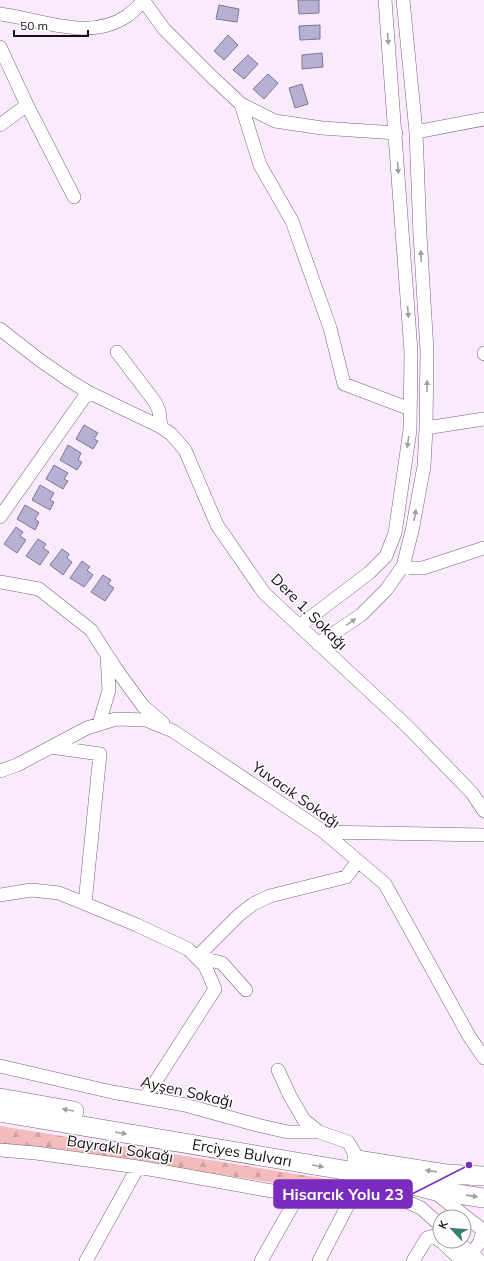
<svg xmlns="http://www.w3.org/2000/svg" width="484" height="1261" font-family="Mulish,sans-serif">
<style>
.forest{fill:url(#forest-firs)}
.building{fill:#b6b1d2;stroke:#7d7796}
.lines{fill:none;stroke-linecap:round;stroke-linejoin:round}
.minor-casing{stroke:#78637d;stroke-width:14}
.highway-casing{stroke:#78637d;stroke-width:20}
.minor{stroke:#fff;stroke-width:13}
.highway{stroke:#fff;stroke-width:19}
.oneway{fill:#a29fa3}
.labels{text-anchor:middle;stroke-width:3;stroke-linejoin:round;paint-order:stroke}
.street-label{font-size:15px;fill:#160e18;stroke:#fdfdfd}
.leader{fill:none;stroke:#7b2cbf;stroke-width:1.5}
.callout-dot{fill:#7b2cbf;stroke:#fdfdfd;stroke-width:1.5}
.callout{fill:#7b2cbf;stroke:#7b2cbf;stroke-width:1.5}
.callout-label{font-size:16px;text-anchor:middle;font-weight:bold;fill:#fff}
</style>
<defs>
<pattern id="forest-firs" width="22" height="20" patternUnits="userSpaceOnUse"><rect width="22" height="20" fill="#f4bbbd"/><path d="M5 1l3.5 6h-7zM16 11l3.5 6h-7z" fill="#d0a0a2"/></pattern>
</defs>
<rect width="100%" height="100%" fill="#f9eafc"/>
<!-- forest -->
<path class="forest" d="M0,1126L370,1186L371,1189L339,1191L309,1188L171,1167L0,1145Z"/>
<!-- building -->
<path class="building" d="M298,0H319V13L299,14Z
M219,5L239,9L237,22L216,19Z
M320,25V39L300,40L299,26Z
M228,35L238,45L224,60L214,51Z
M322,53L323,67L302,69V55Z
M248,55L258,64L244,79L233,70Z
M268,74L278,83L264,99L253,89Z
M302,84L308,104L295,108L289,88Z
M84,425L98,433L94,439L98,441L93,449L76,439Z
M68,445L81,453L78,460L82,462L77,470L60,460Z
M54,465L68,473L64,479L68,481L63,489L46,479Z
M40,485L54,493L50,500L54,502L50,510L32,500Z
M25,505L39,513L35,519L39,522L35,530L17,519Z
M16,527L23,532L20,536L26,540L17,553L4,544Z
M38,539L46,544L43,548L49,552L40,565L26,556Z
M62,549L69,554L67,558L72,562L63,575L50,565Z
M82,561L90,567L87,570L93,575L84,587L70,578Z
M103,575L111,580L108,584L114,588L105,601L91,592Z"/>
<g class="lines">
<!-- minor casing -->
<g class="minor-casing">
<path id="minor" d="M143,0L164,29L213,78L241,104L275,121L322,128L396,133
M0,14C41,19 89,42 127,16C133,12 138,6 144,1
M0,47L27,105L74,197
M241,104L260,165L292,221L330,328L344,384L410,409
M0,125L27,105
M416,132L484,119
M0,329L41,361L70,381L88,392L161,427L171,434L185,450L217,525L264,593L408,727L472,793L484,811
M117,352L155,402L159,411L161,427
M484,353V354
M426,428L484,419
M0,517L88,392
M403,566L413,568H423L484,548
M0,582L39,589L91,630L116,669L143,706L163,723
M299,626L369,573L386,556L395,533L410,430L411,352L385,0
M318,644L361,615L386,590L403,566L412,531L424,466L426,428L427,351L420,235L416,132L403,0
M99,724L109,690L107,655
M51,747L100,754L85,903
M0,771L17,765L87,728L116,719L146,720L173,731L324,832L385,884L469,1036L484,1058
M324,832L484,835
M0,895L31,890L59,893L137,925L188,949L205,966L215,989L145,1098
M197,957L239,915L253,904L270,896L346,877L358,861
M197,957L222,963L246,990
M0,1066L112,1092L185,1105L257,1125L288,1132H319L348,1142L354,1152V1159
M278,1070L290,1096L304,1120L319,1132
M0,1150L36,1153L138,1167L272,1191L323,1196L374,1195L398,1198L421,1208L440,1225
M433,1191L484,1231
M441,1241L462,1261
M457,1241L480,1261
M86,1261L138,1167
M261,1261L299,1194
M319,1261L353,1195
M413,1261L427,1238L434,1236L440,1241
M466,1261L480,1242L483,1229"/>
</g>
<!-- highway casing -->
<g class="highway-casing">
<path id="highway" d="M0,1098L74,1111
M0,1112L373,1175L432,1190L484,1198
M357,1160L446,1174L484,1176"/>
</g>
<!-- minor -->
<use href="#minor" class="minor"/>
<!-- highway -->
<use href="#highway" class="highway"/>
</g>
<!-- one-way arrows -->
<defs><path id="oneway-solid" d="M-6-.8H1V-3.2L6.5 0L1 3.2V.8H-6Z"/></defs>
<g class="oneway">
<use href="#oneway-solid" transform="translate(388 39) rotate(85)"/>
<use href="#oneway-solid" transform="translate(398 168) rotate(86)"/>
<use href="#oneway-solid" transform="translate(421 256) rotate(-93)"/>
<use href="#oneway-solid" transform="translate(408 312) rotate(86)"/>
<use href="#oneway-solid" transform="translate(427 386) rotate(-89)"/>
<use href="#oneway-solid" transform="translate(408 442) rotate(98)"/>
<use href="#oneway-solid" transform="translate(415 515) rotate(-80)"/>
<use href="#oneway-solid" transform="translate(351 622) rotate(-34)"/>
<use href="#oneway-solid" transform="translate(68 1110) rotate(-170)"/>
<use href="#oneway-solid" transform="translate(121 1133) rotate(10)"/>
<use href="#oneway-solid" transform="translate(318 1166) rotate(10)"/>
<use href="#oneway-solid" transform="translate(431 1171) rotate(-172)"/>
<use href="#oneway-solid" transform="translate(472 1196) rotate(8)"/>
</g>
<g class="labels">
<!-- street labels -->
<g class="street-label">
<text transform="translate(309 612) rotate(45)" y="5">Dere 1. Sokağı</text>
<text transform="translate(296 795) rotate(35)" y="5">Yuvacık Sokağı</text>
<text transform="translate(187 1092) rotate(13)" y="5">Ayşen Sokağı</text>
<text transform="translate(120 1149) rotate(9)" y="5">Bayraklı Sokağı</text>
<text transform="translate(242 1153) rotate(10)" y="5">Erciyes Bulvarı</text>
</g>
</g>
<!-- callouts -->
<path class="leader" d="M469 1165L412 1194"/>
<circle class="callout-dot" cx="469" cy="1165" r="4"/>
<rect class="callout" x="274" y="1180" width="138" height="28" rx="4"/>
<g class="callout-label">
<text x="343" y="1200">Hisarcık Yolu 23</text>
</g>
<!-- north arrow -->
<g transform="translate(452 1229) rotate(296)"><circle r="19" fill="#fdfdfd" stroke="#a19da1"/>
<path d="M0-3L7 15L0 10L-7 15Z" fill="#397d72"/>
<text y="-6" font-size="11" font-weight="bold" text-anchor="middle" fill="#160e18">K</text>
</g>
<!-- scale -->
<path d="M14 30v6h74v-6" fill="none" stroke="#160e18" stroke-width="2"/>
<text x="20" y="30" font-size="12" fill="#160e18" stroke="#fdfdfd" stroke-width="3" paint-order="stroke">50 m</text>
</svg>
